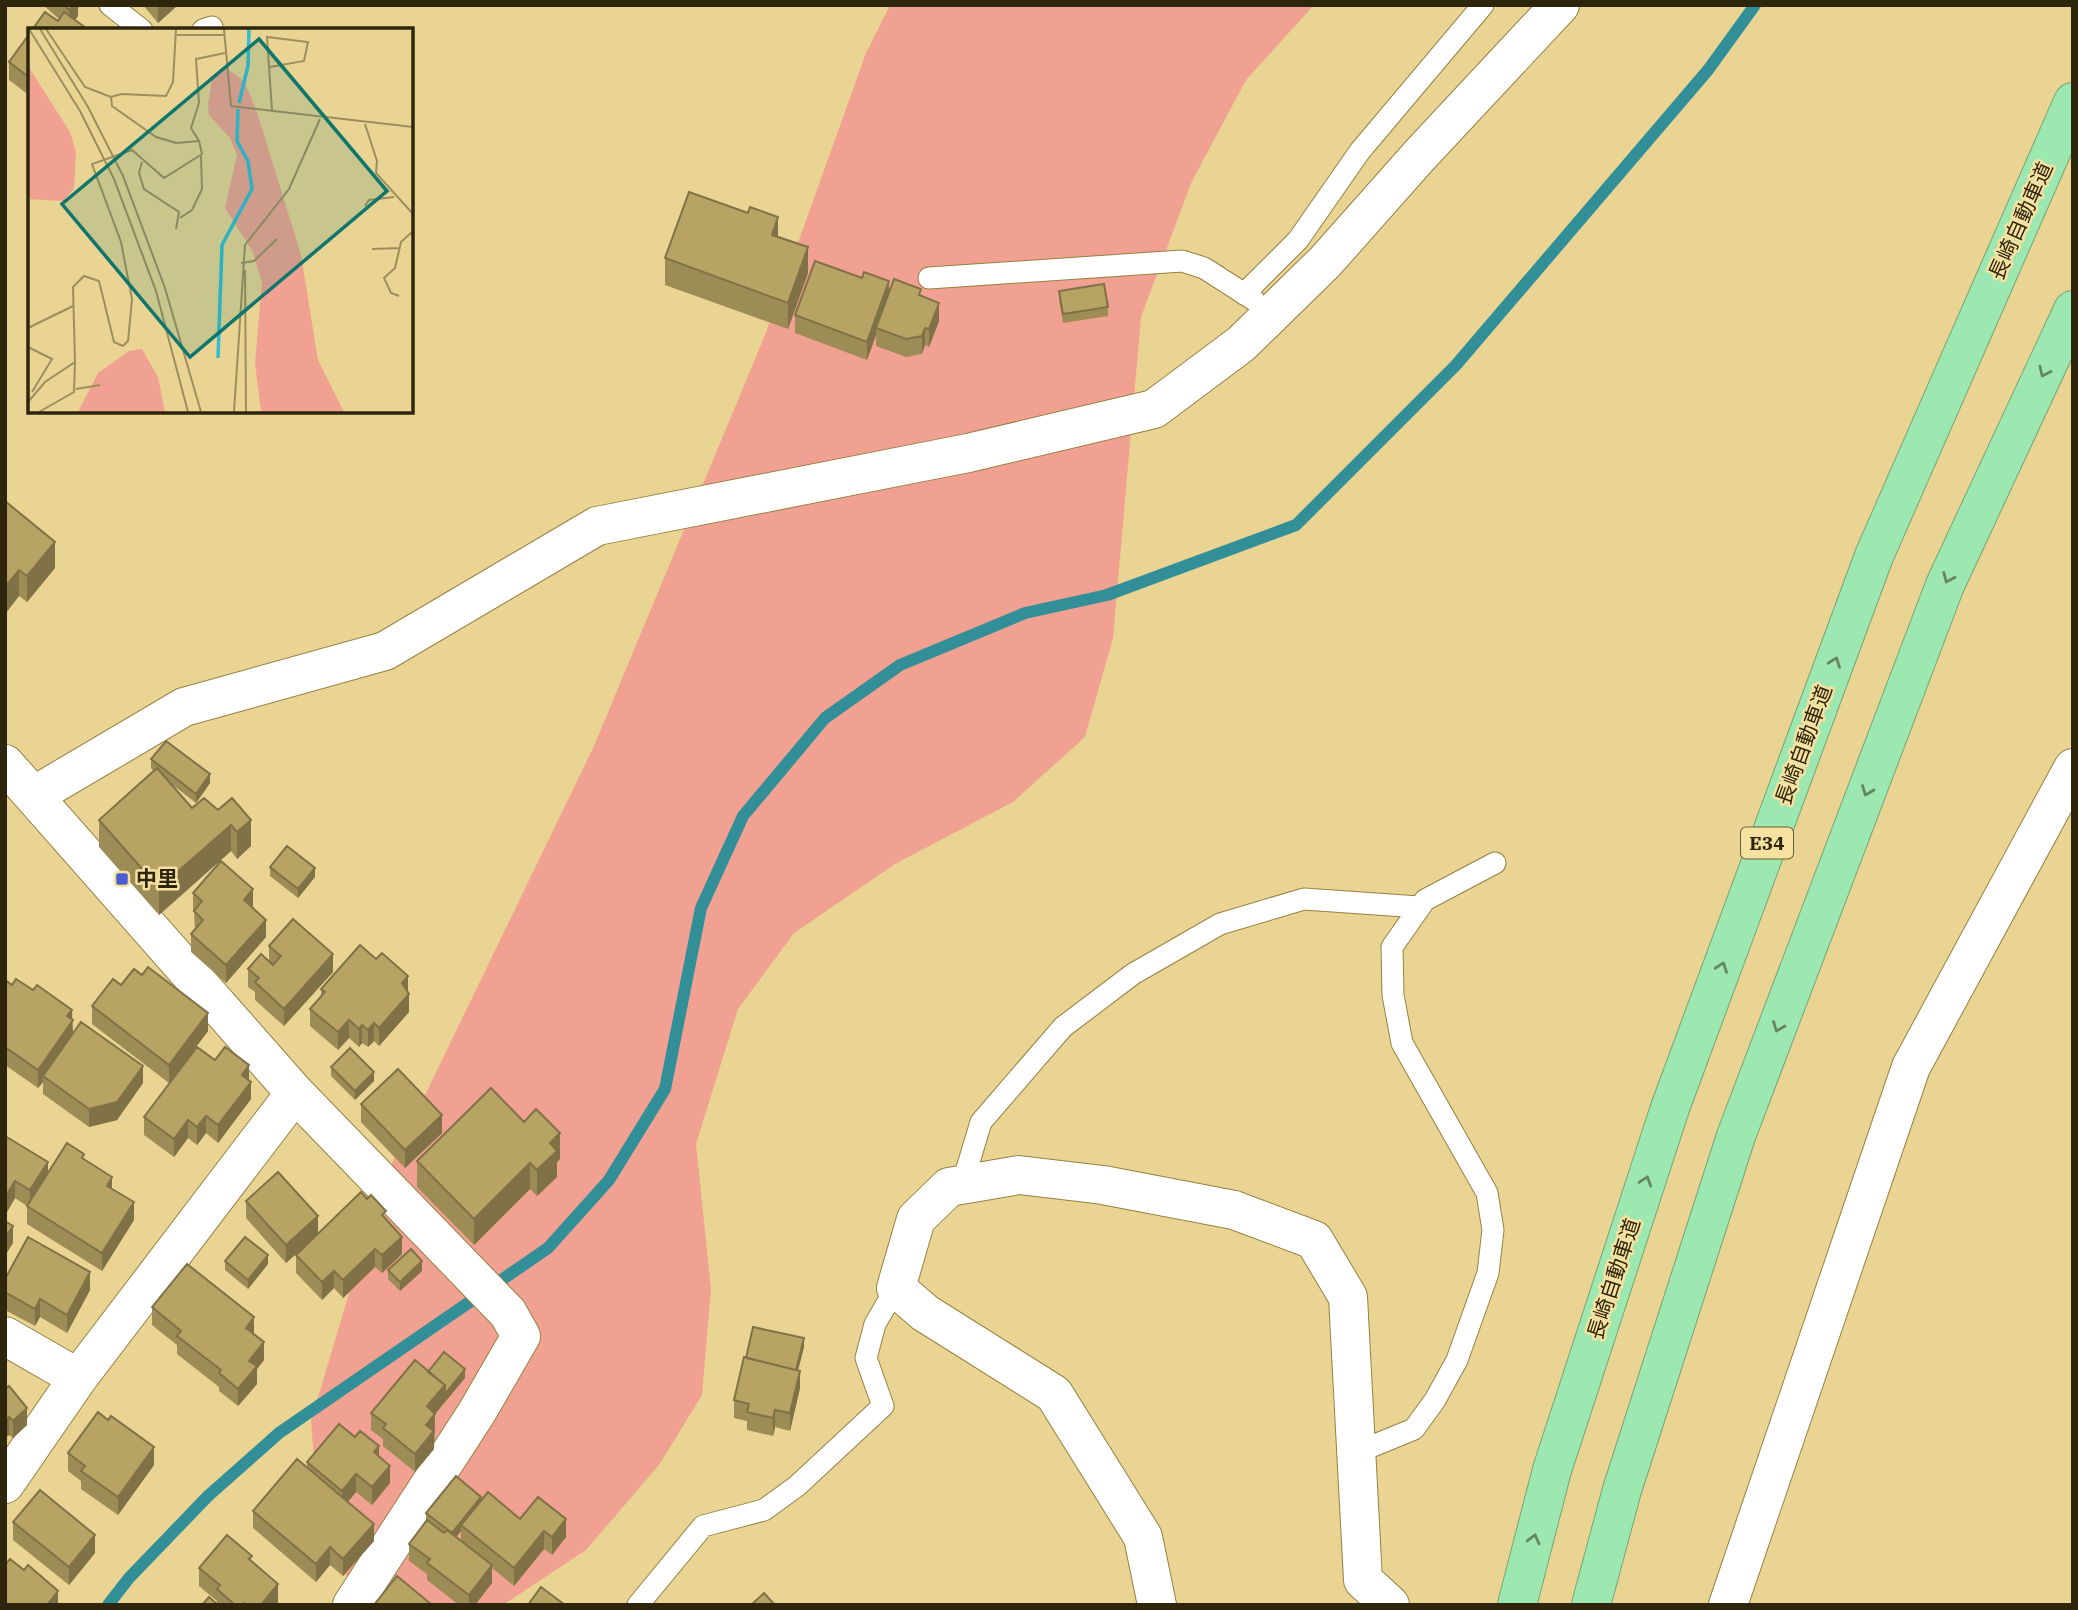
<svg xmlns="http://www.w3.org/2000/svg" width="2078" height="1610" font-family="'IBM Plex Serif','Noto Sans JP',serif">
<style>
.green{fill:#f1a191}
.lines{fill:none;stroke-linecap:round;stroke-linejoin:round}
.stream{stroke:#328f98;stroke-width:12}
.lane-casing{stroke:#958142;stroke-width:23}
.street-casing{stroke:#958142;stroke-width:40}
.highway-casing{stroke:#76a477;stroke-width:40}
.lane{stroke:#fff;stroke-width:21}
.street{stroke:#fff;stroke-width:38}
.highway{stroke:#9de8b1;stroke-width:38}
.wall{fill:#9d8c56;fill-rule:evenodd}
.shaded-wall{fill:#807246}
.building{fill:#b7a364;stroke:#807246;stroke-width:2}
.oneway{stroke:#66875e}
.poi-dot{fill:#4a5cd1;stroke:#f6e1a0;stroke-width:2.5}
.labels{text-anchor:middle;stroke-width:5;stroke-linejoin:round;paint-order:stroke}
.shield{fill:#f6e1a0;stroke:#6a5e38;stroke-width:2}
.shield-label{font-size:19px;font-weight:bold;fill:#2e260c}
.street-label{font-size:21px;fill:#2e260c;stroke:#f6e1a0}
.poi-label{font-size:21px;font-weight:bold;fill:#2e260c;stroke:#f6e1a0;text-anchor:start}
.inset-river{fill:none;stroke:#33bcd4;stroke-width:3.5}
.inset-road{fill:none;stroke:#9e8e5d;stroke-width:2}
.view{fill:#0f766e;fill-opacity:0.15;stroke:#0f766e;stroke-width:3.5}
.inset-edge{fill:none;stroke:#2e260c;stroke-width:3.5}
</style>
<rect width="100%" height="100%" fill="#e9d493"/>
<!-- green -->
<path class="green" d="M890,5H1314L1246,80L1192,181L1141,317L1113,638L1085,737L1013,802L895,864L794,933L738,1009L696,1144L711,1289L702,1395L659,1465L586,1550L503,1605H364L356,1599L318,1509L311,1421L381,1186L594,746L765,335L866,53Z"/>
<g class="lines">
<!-- stream -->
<path class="stream" d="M108,1605L129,1578L208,1496L279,1433L548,1248L609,1180L665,1089L701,908L743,816L825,718L900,665L1025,613L1107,595L1296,525L1456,365L1708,70L1755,5"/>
<!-- lane casing -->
<g class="lane-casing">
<path id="lane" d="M110,5L142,30
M203,30L212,27
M929,278L1182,261L1204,268L1254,300
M1244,294L1298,240L1360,151L1483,5
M962,1185L981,1122L1063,1027L1133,974L1220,924L1304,899L1419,907
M1358,1452L1414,1429L1435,1400L1457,1360L1488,1273L1493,1230L1487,1193L1402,1043L1393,995L1392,947L1425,900L1495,863
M638,1605L703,1526L764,1510L797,1486L883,1406L866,1358L875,1324L896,1288"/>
</g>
<!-- street casing -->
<g class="street-casing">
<path id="street" d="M5,764L295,1093L508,1313L521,1336L477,1412L352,1605
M35,795L184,707L385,651L597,526L968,453L1154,409L1241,344L1325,262L1419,156L1560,5
M5,1336L78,1378
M5,1484L78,1378L295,1093
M1157,1605L1143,1537L1054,1394L925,1313L896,1288L916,1219L949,1187L1019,1175L1103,1185L1234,1210L1314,1240L1348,1297L1363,1580L1390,1605
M1728,1605L1911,1067L2073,768"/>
</g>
<!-- highway casing -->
<g class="highway-casing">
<path id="highway" d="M1517,1605L1552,1470L1670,1108L1874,556L2073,102
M1591,1605L1622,1490L1736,1136L1945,585L2073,310"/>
</g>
<!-- lane -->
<use href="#lane" class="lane"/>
<!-- street -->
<use href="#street" class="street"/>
<!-- highway -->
<use href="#highway" class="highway"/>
</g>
<!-- wall -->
<path class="wall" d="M43,5H80L78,8V16L75,20L86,30L59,19Z
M143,5H178L158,23Z
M30,33V96L9,80V62Z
M778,237L808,273L788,329L665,285V258Z
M1059,291L1108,307V316L1063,323L1059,300Z
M889,293L921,296L939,321L929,347L925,345L922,354L906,357L876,346V335L867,360L795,333V315Z
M5,501L55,568L27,602L19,596L5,614Z
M151,759L210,783L196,803L169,782L192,808L204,798L251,846L237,859L231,851L159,915L99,847V820L154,771L151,768Z
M270,867L315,877L298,898L270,876Z
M193,893L253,907L252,908L266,937L226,983L191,952V934L195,930L194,912L193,911Z
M269,946L333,972L284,1026L255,1000V992L248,987V969L269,962Z
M5,980L72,1020L73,1033L143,1083L117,1120L89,1127L43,1094V1082L38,1088L5,1065Z
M121,985L208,1031L169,1083L92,1024V1006Z
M321,989L408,993L409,1012L379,1046L374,1041L368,1047L362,1043L359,1047L349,1038L338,1050L310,1026V1009L321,996Z
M215,1060L249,1080L251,1099L218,1143L206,1133L197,1145L188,1138L174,1157L144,1135V1117Z
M331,1067L374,1081L355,1100L331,1076Z
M361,1104L442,1133L405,1168L361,1122Z
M5,1136L48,1174L84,1160L112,1189L134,1220L102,1271L27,1224V1206L15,1198L7,1212L5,1211Z
M560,1159L557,1162V1177L537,1196L530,1189L474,1245L417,1187V1161Z
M246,1201L318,1234L386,1220L402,1254L382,1273L375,1267L343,1298L334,1288L322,1300L296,1273V1255L315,1237L286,1263L246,1218Z
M225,1261L268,1264L248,1289L225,1270Z
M388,1270L422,1271L400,1291L388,1279Z
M5,1279L90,1290L67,1333L40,1317L35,1326L5,1310Z
M152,1307L254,1335L264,1360L257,1369V1384L238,1406L219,1391V1387L177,1354V1345L152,1325Z
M804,1347L798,1370L800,1388L790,1431L775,1427L773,1436L747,1430V1421L734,1418V1400L746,1358Z
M428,1372L465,1378L435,1414L434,1449L415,1472L383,1446V1439L371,1430V1413Z
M5,1389L27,1425L13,1438L9,1435L5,1438Z
M68,1453L154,1465L118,1515L81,1489V1481L68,1471Z
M379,1456L390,1483L372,1505L356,1492L348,1502L374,1541L343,1576L330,1565L316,1582L253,1528V1511L307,1468V1462Z
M481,1501L520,1519L566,1537L552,1555L544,1549L514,1586L492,1568V1583L475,1605H459L427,1580V1574L409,1561V1544L426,1521V1513ZM461,1531V1540L456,1537Z
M13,1522L95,1553L69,1585L13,1540Z
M252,1562L278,1602L276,1605H202L217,1603V1601L199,1586V1568Z"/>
<!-- shaded-wall -->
<path class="shaded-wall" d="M73,5H80L78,8V16L69,28V10Z
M158,5H178L158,23Z
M778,217V243L772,235Z
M808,247V273L788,329V303Z
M889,281V299L876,328V335L867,360V342Z
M939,303V321L929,347V329Z
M925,328V345L922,354V336Z
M55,542V568L27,602V576Z
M19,570V596L5,614V587Z
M210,774V783L196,803V794Z
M251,820V846L237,859V832Z
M231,825V851L159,915V888Z
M315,868V877L298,898V889Z
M253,889V907L244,918V900Z
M266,920V937L226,983V965Z
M333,954V972L284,1026V1009Z
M408,976V994L402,983Z
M409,994V1012L379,1046V1028Z
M72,1010L73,1038L43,1076V1082L38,1088V1070L67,1016Z
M208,1013V1031L169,1083V1065Z
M349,1020V1038L338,1050V1032Z
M374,1023V1041L368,1047V1030Z
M362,1025V1043L359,1047V1029Z
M249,1065V1083L242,1075Z
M143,1066V1083L117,1120L89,1127V1109Z
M374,1072V1081L355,1100V1091Z
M251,1082V1099L218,1143V1125Z
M442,1115V1133L405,1168V1150Z
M206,1116V1133L197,1145V1127Z
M188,1120V1138L174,1157V1139Z
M560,1133V1159L557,1162V1177L537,1196V1170L550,1143Z
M48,1162V1180L30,1208V1190Z
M530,1163V1189L474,1245V1219Z
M112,1177V1195L107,1186Z
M15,1181V1198L7,1212V1194Z
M134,1202V1220L102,1271V1253Z
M318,1216V1234L286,1263V1245Z
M13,1226V1243L5,1256V1238Z
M402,1237V1254L382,1273V1255Z
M375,1249V1267L343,1298V1280Z
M268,1255V1264L248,1289V1280Z
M422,1261V1271L400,1291V1282Z
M334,1271V1288L322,1300V1282Z
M90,1272V1290L67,1333V1315Z
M40,1299V1317L35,1326V1309Z
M254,1317V1335L246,1328Z
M804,1338V1347L795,1382V1373Z
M264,1342V1360L257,1369V1384L238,1406V1389L249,1361Z
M465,1369V1378L435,1414L434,1449L415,1472V1454L427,1406L445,1385Z
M800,1371V1388L790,1431V1413Z
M27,1408V1425L13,1438V1421Z
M775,1410V1427L773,1436V1418Z
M9,1417V1435L5,1438V1420Z
M379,1446V1464L374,1452Z
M154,1447V1465L118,1515V1497Z
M390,1466V1483L372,1505V1487Z
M356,1474V1492L342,1509V1491Z
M481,1497V1506L461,1525V1531L452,1542V1533Z
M566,1519V1537L552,1555V1537Z
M374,1524V1541L343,1576V1559Z
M544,1531V1549L514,1586V1568Z
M95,1535V1553L69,1585V1567Z
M330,1547V1565L316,1582V1564Z
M492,1565V1583L475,1605H469V1595Z
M278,1584V1602L276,1605H261Z
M58,1591V1605H47Z"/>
<!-- building -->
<path class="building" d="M64,5H73L69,10Z
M45,12L58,21L64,12L86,28L85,30H32Z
M30,33V78L9,62Z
M689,192L748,213L750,207L778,217L772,235L808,247L788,303L665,258Z
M815,261L862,278L864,272L889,281L867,342L795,315Z
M894,279L921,289L919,295L939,303L929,329L925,328L922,336L906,339L876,328Z
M1104,284L1108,307L1063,314L1059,291Z
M5,501L55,542L27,576L19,570L5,587Z
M166,741L210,774L196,794L151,759Z
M157,768L192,808L204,798L218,810L232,798L251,820L237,832L231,825L159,888L99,820Z
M287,846L315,868L298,889L270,867Z
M221,861L253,889L244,900L266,920L226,965L191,934L203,920L194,911L202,901L193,893Z
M293,919L333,954L284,1009L255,982L259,978L248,969L261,954L273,965L281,956L269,946Z
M360,945L376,959L382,953L408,976L402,983L409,994L379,1028L374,1023L368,1030L362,1025L359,1029L349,1020L338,1032L310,1009L325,992L321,989Z
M148,967L208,1013L169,1065L92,1006L113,979L121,985L134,969L142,975Z
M16,979L33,990L37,985L72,1010L67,1016L73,1020L38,1070L5,1047V980L12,985Z
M81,1022L143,1066L117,1102L89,1109L43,1076Z
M197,1047L215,1060L225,1047L249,1065L242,1075L251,1082L218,1125L206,1116L197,1127L188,1120L174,1139L144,1117Z
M350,1048L374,1072L355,1091L331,1067Z
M398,1069L442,1115L405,1150L361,1104Z
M491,1088L524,1122L536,1109L560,1133L550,1143L557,1151L537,1170L530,1163L474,1219L417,1161Z
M5,1136L48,1162L30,1190L15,1181L7,1194L5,1193Z
M67,1143L84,1154L82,1158L112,1177L107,1186L134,1202L102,1253L27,1206Z
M278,1172L318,1216L286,1245L246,1201Z
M361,1192L367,1199L371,1195L386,1211L382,1215L402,1237L382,1255L375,1249L343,1280L334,1271L322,1282L296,1255Z
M5,1221L13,1226L5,1238Z
M28,1237L90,1272L67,1315L40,1299L35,1309L5,1292V1279Z
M245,1237L268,1255L248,1280L225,1261Z
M411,1249L422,1261L400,1282L388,1270Z
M187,1264L254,1317L246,1328L264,1342L249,1361L257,1366L238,1389L219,1373L221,1370L177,1336L181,1331L152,1307Z
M753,1327L804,1338L796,1370L746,1358Z
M444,1352L465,1369L445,1394V1385L428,1372Z
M744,1357L800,1371L790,1413L775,1410L773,1418L747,1412L749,1404L734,1400Z
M415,1360L445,1385L427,1406L435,1414L426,1425L434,1431L415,1454L383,1428L386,1424L371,1413Z
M9,1386L27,1408L13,1421L9,1417L5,1420V1389Z
M98,1412L108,1420L111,1416L154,1447L118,1497L81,1471L85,1466L68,1453Z
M339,1424L355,1437L360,1431L379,1446L374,1452L390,1466L372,1487L356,1474L342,1491L307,1462Z
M297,1459L374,1524L343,1559L330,1547L316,1564L253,1511Z
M456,1476L481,1497L452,1533L426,1513Z
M40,1490L95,1535L69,1567L13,1522Z
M488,1492L520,1519L538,1497L566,1519L552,1537L544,1531L514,1568L461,1525Z
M427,1520L444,1533L447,1530L492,1565L469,1595L427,1563L430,1559L409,1544Z
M227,1535L252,1556L249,1559L278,1584L261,1605H245L244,1603L242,1605H235L217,1589L220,1585L199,1568Z
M10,1559L24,1570L28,1565L58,1591L47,1605H5V1564H6Z
M397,1576L432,1605H374Z
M541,1587L565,1605H528Z
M764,1593L775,1605H751Z
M209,1597L218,1605H202Z"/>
<!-- one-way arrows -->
<defs><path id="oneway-chevron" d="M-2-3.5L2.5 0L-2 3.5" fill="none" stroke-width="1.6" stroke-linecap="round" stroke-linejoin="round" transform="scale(1.75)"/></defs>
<g class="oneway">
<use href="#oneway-chevron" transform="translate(2044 372) rotate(115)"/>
<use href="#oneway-chevron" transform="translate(1948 578) rotate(114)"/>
<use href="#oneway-chevron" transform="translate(1835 662) rotate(-70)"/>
<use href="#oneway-chevron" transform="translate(1867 791) rotate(111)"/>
<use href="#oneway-chevron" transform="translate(1722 967) rotate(-70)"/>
<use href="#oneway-chevron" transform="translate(1778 1027) rotate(111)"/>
<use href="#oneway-chevron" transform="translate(1646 1181) rotate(-72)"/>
<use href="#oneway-chevron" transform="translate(1534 1539) rotate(-76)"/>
</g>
<!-- markers -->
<rect class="poi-dot" x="115" y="872" width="14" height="14" rx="3.5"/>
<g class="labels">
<!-- shield labels -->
<rect class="shield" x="1741" y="827.5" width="52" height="31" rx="5"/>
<g class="shield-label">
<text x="1767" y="850">E34</text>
</g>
<!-- street labels -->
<g class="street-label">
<text transform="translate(2021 221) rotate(-66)" y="7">長崎自動車道</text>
<text transform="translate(1804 745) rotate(-70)" y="7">長崎自動車道</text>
<text transform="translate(1614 1279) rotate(-72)" y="7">長崎自動車道</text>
</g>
<!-- poi labels -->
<g class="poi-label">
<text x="136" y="886">中里</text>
</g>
</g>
<!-- overview -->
<g transform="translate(28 28)">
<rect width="385" height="385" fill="#e9d493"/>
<path d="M0,38L42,104L48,124L46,161L35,173L0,171ZM198,40L216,53L228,81L273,227L290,332L316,384H233L227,335L234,255L225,224L197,180L209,127L202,110L181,87L180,77L184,50ZM114,321L130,349L137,384H50L70,345L101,323Z" fill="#f1a191"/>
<path class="inset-river" d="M211,75L220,38L221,1M190,330L194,217L224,161L220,133L209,113L210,81"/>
<path class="inset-road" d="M1,1L52,83L86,151L128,263L160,384M12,1L60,79L95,148L137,260L173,384M18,1L57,59L83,69M196,1L203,78L385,99M149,7H197M242,39L276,33L280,14L239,9L244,83M337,96L349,133L348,145L385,186M171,113L163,100L171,75L168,31L197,25M114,134L111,145L116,161L151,184L148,201M337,178L341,172L366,169M152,190L164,182L174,161L173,128M344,221L371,220M213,235L226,233L249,211M217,242L218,384M371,268L363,265L356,250L367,240L373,214L385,203M0,300L45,278M0,319L24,331L4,364M48,361L72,357M0,374L17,354L47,334L45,259L56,248L71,253L86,314L95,318L100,313L104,271L93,214L64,136L104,122L136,150L174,126L171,113L148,115L128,109L84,78L83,69L93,66L138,68L145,54L148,1M11,384L46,364L47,334M206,384L217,217L261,161L292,91"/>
<path class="view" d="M231,11L359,163L162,329L34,176Z"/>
<rect width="385" height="385" class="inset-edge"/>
</g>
<!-- border -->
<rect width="2078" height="1610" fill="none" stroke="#2e260c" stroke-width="14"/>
</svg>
